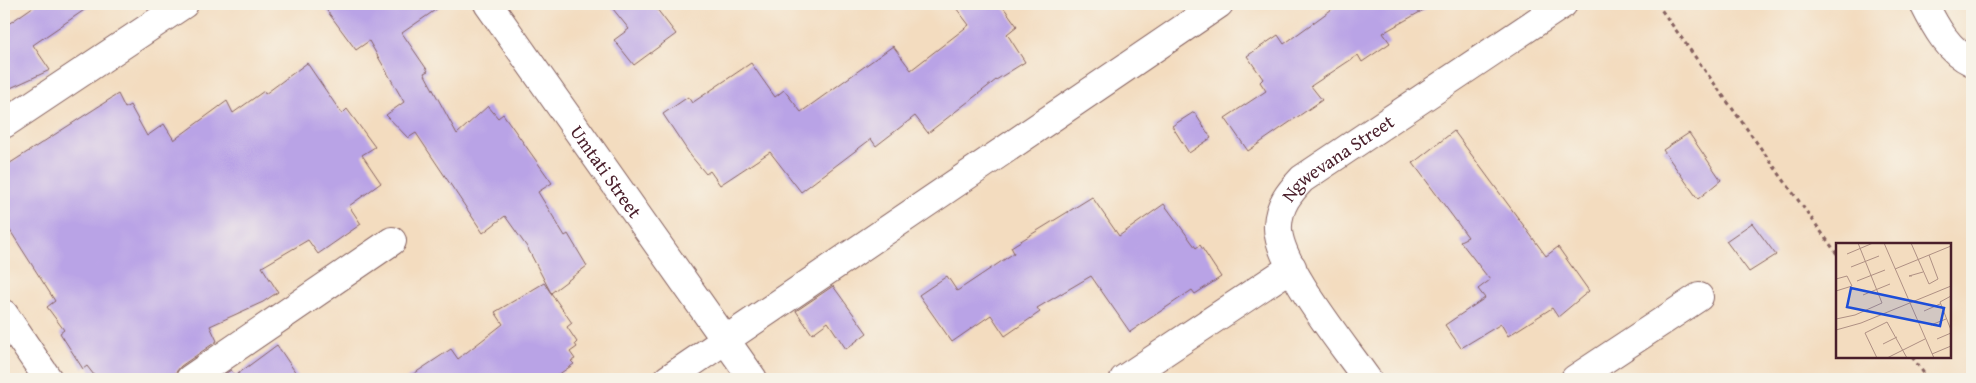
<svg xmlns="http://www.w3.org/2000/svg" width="1976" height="383" font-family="'Gentium Book Plus',serif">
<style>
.building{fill:#b9a3e6}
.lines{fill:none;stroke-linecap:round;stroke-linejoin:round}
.minor-casing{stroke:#85615f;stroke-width:30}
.path{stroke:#85615f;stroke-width:3;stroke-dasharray:4 4;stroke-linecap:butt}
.minor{stroke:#fff;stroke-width:28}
.labels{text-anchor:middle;stroke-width:4;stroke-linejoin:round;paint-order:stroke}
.street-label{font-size:19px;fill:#4a1f2b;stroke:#f7f3e8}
.inset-road{fill:none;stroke:#af9084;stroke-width:1}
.view{fill:#1d4ed8;fill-opacity:0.15;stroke:#1d4ed8;stroke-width:2.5}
.inset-edge{fill:none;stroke:#4a1f2b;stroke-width:2.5}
</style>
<rect width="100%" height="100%" fill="#f7f3e8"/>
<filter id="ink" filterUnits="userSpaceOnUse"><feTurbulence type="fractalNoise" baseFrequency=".02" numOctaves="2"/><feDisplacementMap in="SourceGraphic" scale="10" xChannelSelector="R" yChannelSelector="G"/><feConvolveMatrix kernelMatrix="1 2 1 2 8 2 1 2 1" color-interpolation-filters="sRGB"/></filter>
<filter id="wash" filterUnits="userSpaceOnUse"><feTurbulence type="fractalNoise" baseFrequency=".0096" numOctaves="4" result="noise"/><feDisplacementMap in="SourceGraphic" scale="20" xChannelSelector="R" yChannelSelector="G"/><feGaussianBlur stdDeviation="1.12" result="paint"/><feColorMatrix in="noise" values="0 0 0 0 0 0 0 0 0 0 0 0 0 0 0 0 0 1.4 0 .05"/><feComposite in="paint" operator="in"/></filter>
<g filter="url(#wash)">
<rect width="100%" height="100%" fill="#f3dcbf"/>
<g id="blocks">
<!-- building -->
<path class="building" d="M37,4H93L33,45L50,70L4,91V27Z
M322,4H444L402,33L428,71L424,73L457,134L488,106L498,118L503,114L552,183L538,192L565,236L568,234L587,266L551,293L527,247L505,216L483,233L416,133L408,138L386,115L404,102L369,41L356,50Z
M609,4H653L676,34L634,65L614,40L629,29Z
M953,4H1001L1017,26L1007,34L1025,62L996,80L928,133L915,116L876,146L871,139L801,192L770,152L720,185L710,171L706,174L691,156L663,114L688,97L692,103L751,63L775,97L784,90L801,112L893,46L911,70L969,25Z
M1339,4H1434L1383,33L1390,43L1362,62L1358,55L1311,86L1322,100L1248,151L1225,118L1266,91L1260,82L1263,79L1247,56L1278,35L1284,44Z
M307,63L342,114L347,109L375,147L362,155L381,183L349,206L361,224L318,254L308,240L262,267L278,292L263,302L210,326L217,341L181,366L176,372L175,379H97L87,366L83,369L60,333L64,330L47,307L55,301L4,221V167L118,94L125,108L130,105L147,136L164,124L174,140L227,101L233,113L264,91L265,94Z
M1194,112L1211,138L1189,153L1172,126Z
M1454,131L1546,256L1558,247L1589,291L1558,317L1552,308L1508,336L1501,324L1461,348L1445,325L1485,298L1478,289L1490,280L1460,241L1468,237L1413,163Z
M1689,133L1721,180L1698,199L1663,150Z
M1092,197L1119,236L1164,204L1196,248L1200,245L1221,277L1195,294L1192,290L1130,332L1091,276L1037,308L1040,312L1005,336L991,315L952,342L919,295L947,276L957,291L1014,253L1011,247Z
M1752,223L1776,255L1749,272L1726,241Z
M544,283L572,323L567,327L577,342L575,344L577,347L570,352L575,359L571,361L574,364L552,379H406L451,349L458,359L503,324L495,312Z
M833,286L867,333L846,349L828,322L812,334L796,311Z
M277,345L300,379H217L231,370L235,376Z"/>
</g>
</g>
<g filter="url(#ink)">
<use href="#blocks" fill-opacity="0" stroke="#85615f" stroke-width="1"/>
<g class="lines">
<!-- minor casing -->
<g class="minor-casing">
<g id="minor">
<path id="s1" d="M488,4L753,379"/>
<path d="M1924,4C1935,26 1948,51 1972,62"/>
<path d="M4,124L184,4"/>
<path d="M4,314L48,379"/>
<path d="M190,379L392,241"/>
<path d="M668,379L1219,4"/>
<path d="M1124,379L1292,267"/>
<path id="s2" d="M1367,379C1345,347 1275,262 1278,225C1279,205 1289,193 1302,179L1563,4"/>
<path d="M1575,379L1699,297"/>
</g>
</g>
<!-- path -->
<path class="path" d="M1657,4L1837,254
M1912,357L1928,379"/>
<!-- minor -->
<use href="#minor" class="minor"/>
</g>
</g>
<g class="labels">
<!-- street labels -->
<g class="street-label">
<text dy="7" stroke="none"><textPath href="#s2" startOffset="274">Ngwevana Street</textPath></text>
<text dy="7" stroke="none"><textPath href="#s1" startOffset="205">Umtati Street</textPath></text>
</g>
</g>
<!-- overview -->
<g transform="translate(1836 243)">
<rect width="115" height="115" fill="#f3dcbf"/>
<path class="inset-road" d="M48,0L98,115M75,0L93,41L102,36L93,12M11,11L37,0M15,24L43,13M59,26L115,3M76,33H73L87,29M0,36L11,33L16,43L0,48M21,38L49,27M27,52L54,41M115,53L104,59L115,87M88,68L104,61M0,76L19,72L46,60L22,0M95,82L110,76M0,87L25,80L115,43M101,96L115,90M47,101L61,94M96,111L115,103M41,115L29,90L51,79L71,115M51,115L89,96"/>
<path class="view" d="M15,45L108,65L104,83L11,64Z"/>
<rect width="115" height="115" class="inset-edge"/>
</g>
<!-- margin -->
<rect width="1976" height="383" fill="none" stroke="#f7f3e8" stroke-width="20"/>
</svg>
